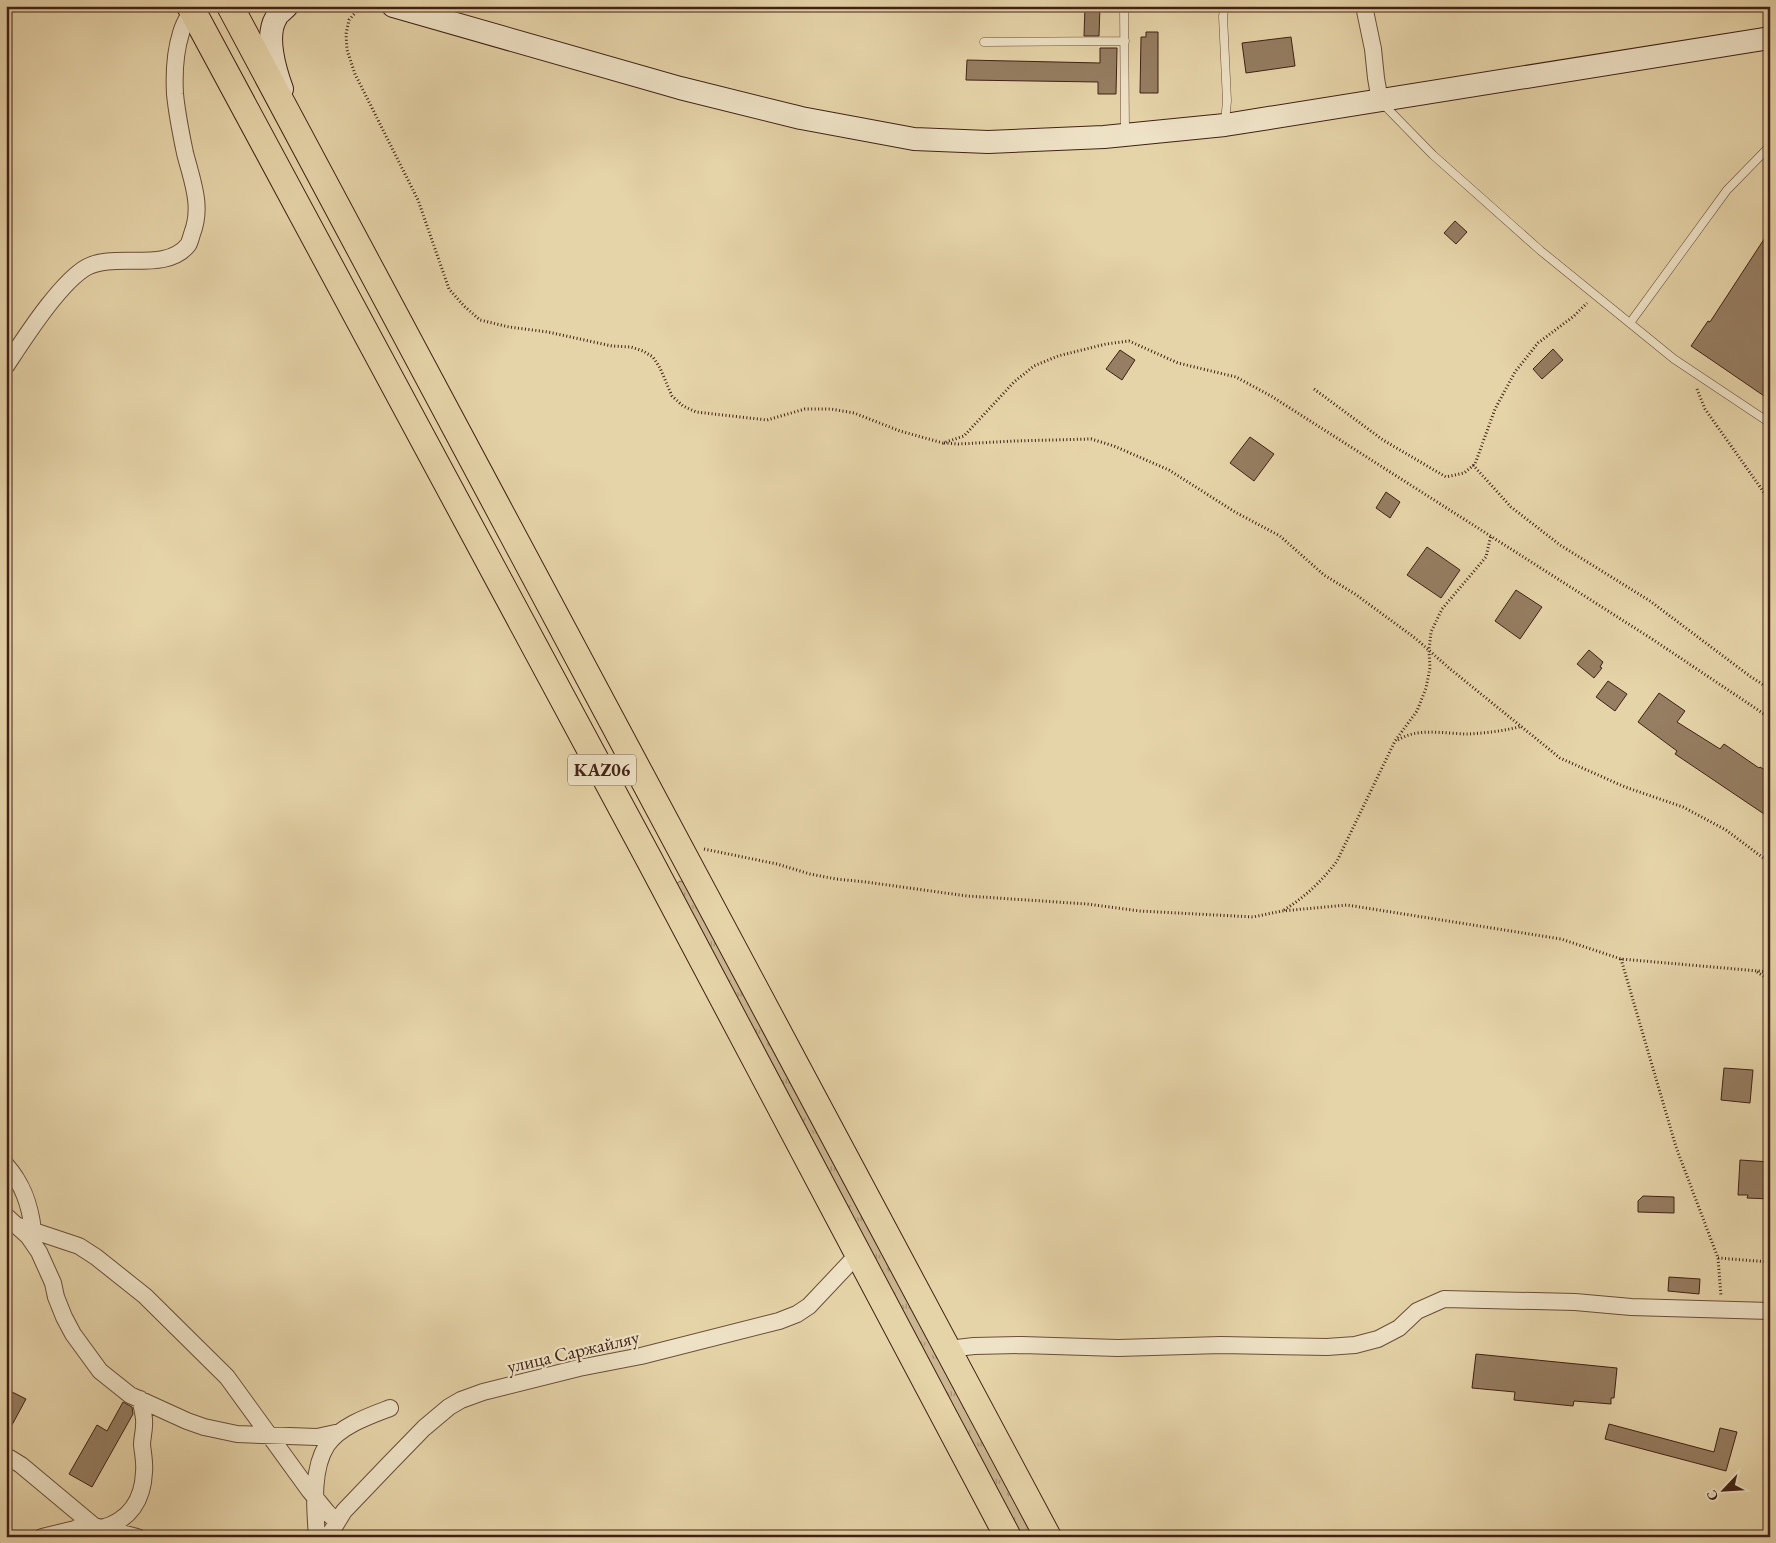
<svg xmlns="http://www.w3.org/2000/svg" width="1776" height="1543" font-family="'EB Garamond',serif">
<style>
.grass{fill:url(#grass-tufts);stroke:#856c52}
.building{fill:#967e62;stroke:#402115}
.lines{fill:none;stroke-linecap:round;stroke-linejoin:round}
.service-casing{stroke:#6a4e3a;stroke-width:9}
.minor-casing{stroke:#6a4e3a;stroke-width:18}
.secondary-casing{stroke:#402115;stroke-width:24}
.trunk-casing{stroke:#402115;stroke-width:28}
.path{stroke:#402115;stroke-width:3;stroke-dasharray:1 2.5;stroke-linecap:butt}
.service{stroke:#efe3c7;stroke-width:8}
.minor{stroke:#efe3c7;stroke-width:16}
.secondary{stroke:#efe3c7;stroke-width:22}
.trunk{stroke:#e6d4a9;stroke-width:26}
.labels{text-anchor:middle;stroke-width:4.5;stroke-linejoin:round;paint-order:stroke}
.shield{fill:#efe3c7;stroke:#745b4a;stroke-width:1}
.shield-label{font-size:18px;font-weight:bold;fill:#402115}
.street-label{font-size:19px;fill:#402115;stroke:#efe3c7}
</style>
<defs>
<pattern id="grass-tufts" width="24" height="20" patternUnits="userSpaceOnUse" patternTransform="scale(1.25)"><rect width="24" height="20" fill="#cab690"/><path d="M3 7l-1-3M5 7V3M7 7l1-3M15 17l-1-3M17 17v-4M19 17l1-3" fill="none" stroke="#a59474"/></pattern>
</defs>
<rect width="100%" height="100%" fill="#e6d4a9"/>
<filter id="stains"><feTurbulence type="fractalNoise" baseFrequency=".004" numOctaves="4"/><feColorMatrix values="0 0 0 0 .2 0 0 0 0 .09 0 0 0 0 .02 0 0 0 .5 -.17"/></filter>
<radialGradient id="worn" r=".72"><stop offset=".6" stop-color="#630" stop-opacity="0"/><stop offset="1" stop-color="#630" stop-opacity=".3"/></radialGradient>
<!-- grass -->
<path class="grass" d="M680,881L686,884L1038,1537H1022L676,884Z"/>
<!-- building -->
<path class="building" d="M1085,6H1100L1099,36H1084Z
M1146,32H1158V93H1140L1141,37H1146Z
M1291,37L1295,66L1246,73L1242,43Z
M1100,48H1117L1116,94H1098V82L966,80L967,60L1100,63Z
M1455,221L1467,232L1456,244L1444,233Z
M1770,230V400L1691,346L1708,321L1710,322Z
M1553,349L1563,360L1542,379L1533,369Z
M1120,350L1135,360L1122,380L1106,369Z
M1250,437L1274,454L1254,481L1230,463Z
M1386,492L1400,502L1390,518L1376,508Z
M1427,547L1460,570L1441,598L1407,575Z
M1516,590L1542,607L1520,639L1495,621Z
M1589,650L1603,662L1600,667L1602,668L1594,678L1577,664Z
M1608,681L1627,694L1615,711L1596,697Z
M1659,693L1685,711L1677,722L1720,749L1724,744L1759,768L1760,767L1770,773V818L1675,754L1677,751L1638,722Z
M1724,1068L1753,1070L1750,1103L1721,1100Z
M1740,1160L1770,1162V1199L1747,1198L1748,1195H1738Z
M1643,1196L1674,1197V1213L1638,1212V1201Z
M1669,1277L1700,1279L1699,1294L1668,1291Z
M1476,1354L1617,1368L1614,1398H1611V1404L1574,1401L1573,1406L1514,1400L1515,1392L1472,1388Z
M6,1389L26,1399L6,1436Z
M123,1402L132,1407L133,1414L92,1487L69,1474L97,1425L107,1431Z
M1609,1424L1714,1452L1720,1428L1737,1432L1726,1471L1605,1439Z"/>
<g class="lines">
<!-- service casing -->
<g class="service-casing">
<path id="service" d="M1124,6L1125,132
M1225,6L1223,16L1227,101L1225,122
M984,42L1125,41
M1383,104L1433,155L1541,251L1674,359L1770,423
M1630,323L1727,190L1770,146"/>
</g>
<!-- minor casing -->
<g class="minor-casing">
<path id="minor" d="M1364,6L1373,49L1376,78L1380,101
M6,366C24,339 60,282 87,267C115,252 166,273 188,245C190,242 191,237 192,234C203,206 192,181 185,153C181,134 177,114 175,94C174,75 175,52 181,33C183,25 188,17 192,10
M6,1165C23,1184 30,1205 33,1230
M6,1216L28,1236L39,1252L53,1283L56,1297L64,1317L73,1334L100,1371L130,1395L187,1421L204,1427L237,1434L317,1437L340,1432
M19,1226L79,1246L96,1257L145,1296L227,1377L309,1490L327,1512L337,1522
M948,1349L974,1346L1022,1345L1118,1348L1221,1345L1327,1347L1355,1345L1378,1339L1399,1328L1417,1311L1444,1299L1575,1302L1631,1307L1770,1311
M8,1457L21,1465L94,1526L137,1537
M102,1528C130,1520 143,1500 144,1472C145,1463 143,1454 142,1445C142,1438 144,1432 144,1426C145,1416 142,1408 140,1399
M42,1537L75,1529L89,1522
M317,1537C315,1508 311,1470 327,1445C340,1426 369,1416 390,1408
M328,1537L344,1511L388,1465L424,1428L449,1407L461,1400L483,1392L579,1368L641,1356L779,1321L797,1314L809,1306L858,1254"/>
</g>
<!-- secondary casing -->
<g class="secondary-casing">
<path id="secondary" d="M393,6L680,88L801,118L914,139L988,142L1104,137L1225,125L1770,38
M282,89C275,70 265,36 276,18C278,13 284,10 287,6"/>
</g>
<!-- trunk casing -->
<g class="trunk-casing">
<path id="trunk" d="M190,6L649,859L1008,1537
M230,6L1048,1537"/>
</g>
<!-- path -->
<path class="path" d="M361,6L349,20L346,34L347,50L355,74L418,200L449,289L464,306L480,320L509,327L548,332L612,346L631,347L643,351L653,357L660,368L672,396L683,406L696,412L767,420L805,409H831L854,413L900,431L943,443L964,436L1014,382L1034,366L1058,356L1106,344L1129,341L1178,363L1236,377L1271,396L1652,639L1770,718
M1314,389L1383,440L1446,477L1464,473L1475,464L1495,409L1515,372L1538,343L1574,316L1587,303
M1697,389L1705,409L1770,501
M944,443L958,444L1014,441L1091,439L1114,446L1169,470L1235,512L1280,536L1324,575L1355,594L1415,638L1449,668L1560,758L1625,787L1683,807L1726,830L1770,863
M1473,465L1511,507L1560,545L1650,601L1751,677L1770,689
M1398,740C1418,727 1445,734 1468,734C1486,733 1505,731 1522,726
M704,849L777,864L810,874L836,879L866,882L967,896L1087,904L1140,911L1253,917L1282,911L1347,905L1561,939L1621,959L1770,972
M1284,910C1305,897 1322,881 1337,861L1395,741L1417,711L1426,688L1430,668L1429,650L1431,632L1442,609L1486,557L1491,535
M1621,959L1676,1147L1718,1258L1721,1296
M1757,972L1770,980
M1718,1258L1770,1262"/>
<!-- service -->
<use href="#service" class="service"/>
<!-- minor -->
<use href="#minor" class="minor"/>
<!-- secondary -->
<use href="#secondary" class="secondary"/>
<!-- trunk -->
<use href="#trunk" class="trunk"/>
</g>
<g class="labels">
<!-- shield labels -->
<rect class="shield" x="568" y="754.5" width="68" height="31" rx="4"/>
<g class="shield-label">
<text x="602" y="776">KАZ06</text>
</g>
<!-- street labels -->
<g class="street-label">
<text transform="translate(573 1351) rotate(-13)" y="7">улица Саржайляу</text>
</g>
</g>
<!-- margin -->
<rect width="1776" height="1543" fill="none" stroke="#e6d4a9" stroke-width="25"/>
<rect x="8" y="8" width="1761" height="1528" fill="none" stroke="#402115" stroke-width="2.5"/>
<rect x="12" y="12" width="1751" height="1518" fill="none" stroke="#402115"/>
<!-- north arrow -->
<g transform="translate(1724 1490) rotate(245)" stroke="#efe3c7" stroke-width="4" paint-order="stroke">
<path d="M0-4L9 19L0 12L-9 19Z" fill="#402115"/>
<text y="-8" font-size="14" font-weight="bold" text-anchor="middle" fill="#402115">С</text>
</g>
<rect width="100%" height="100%" filter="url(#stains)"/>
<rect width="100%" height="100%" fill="url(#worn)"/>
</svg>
